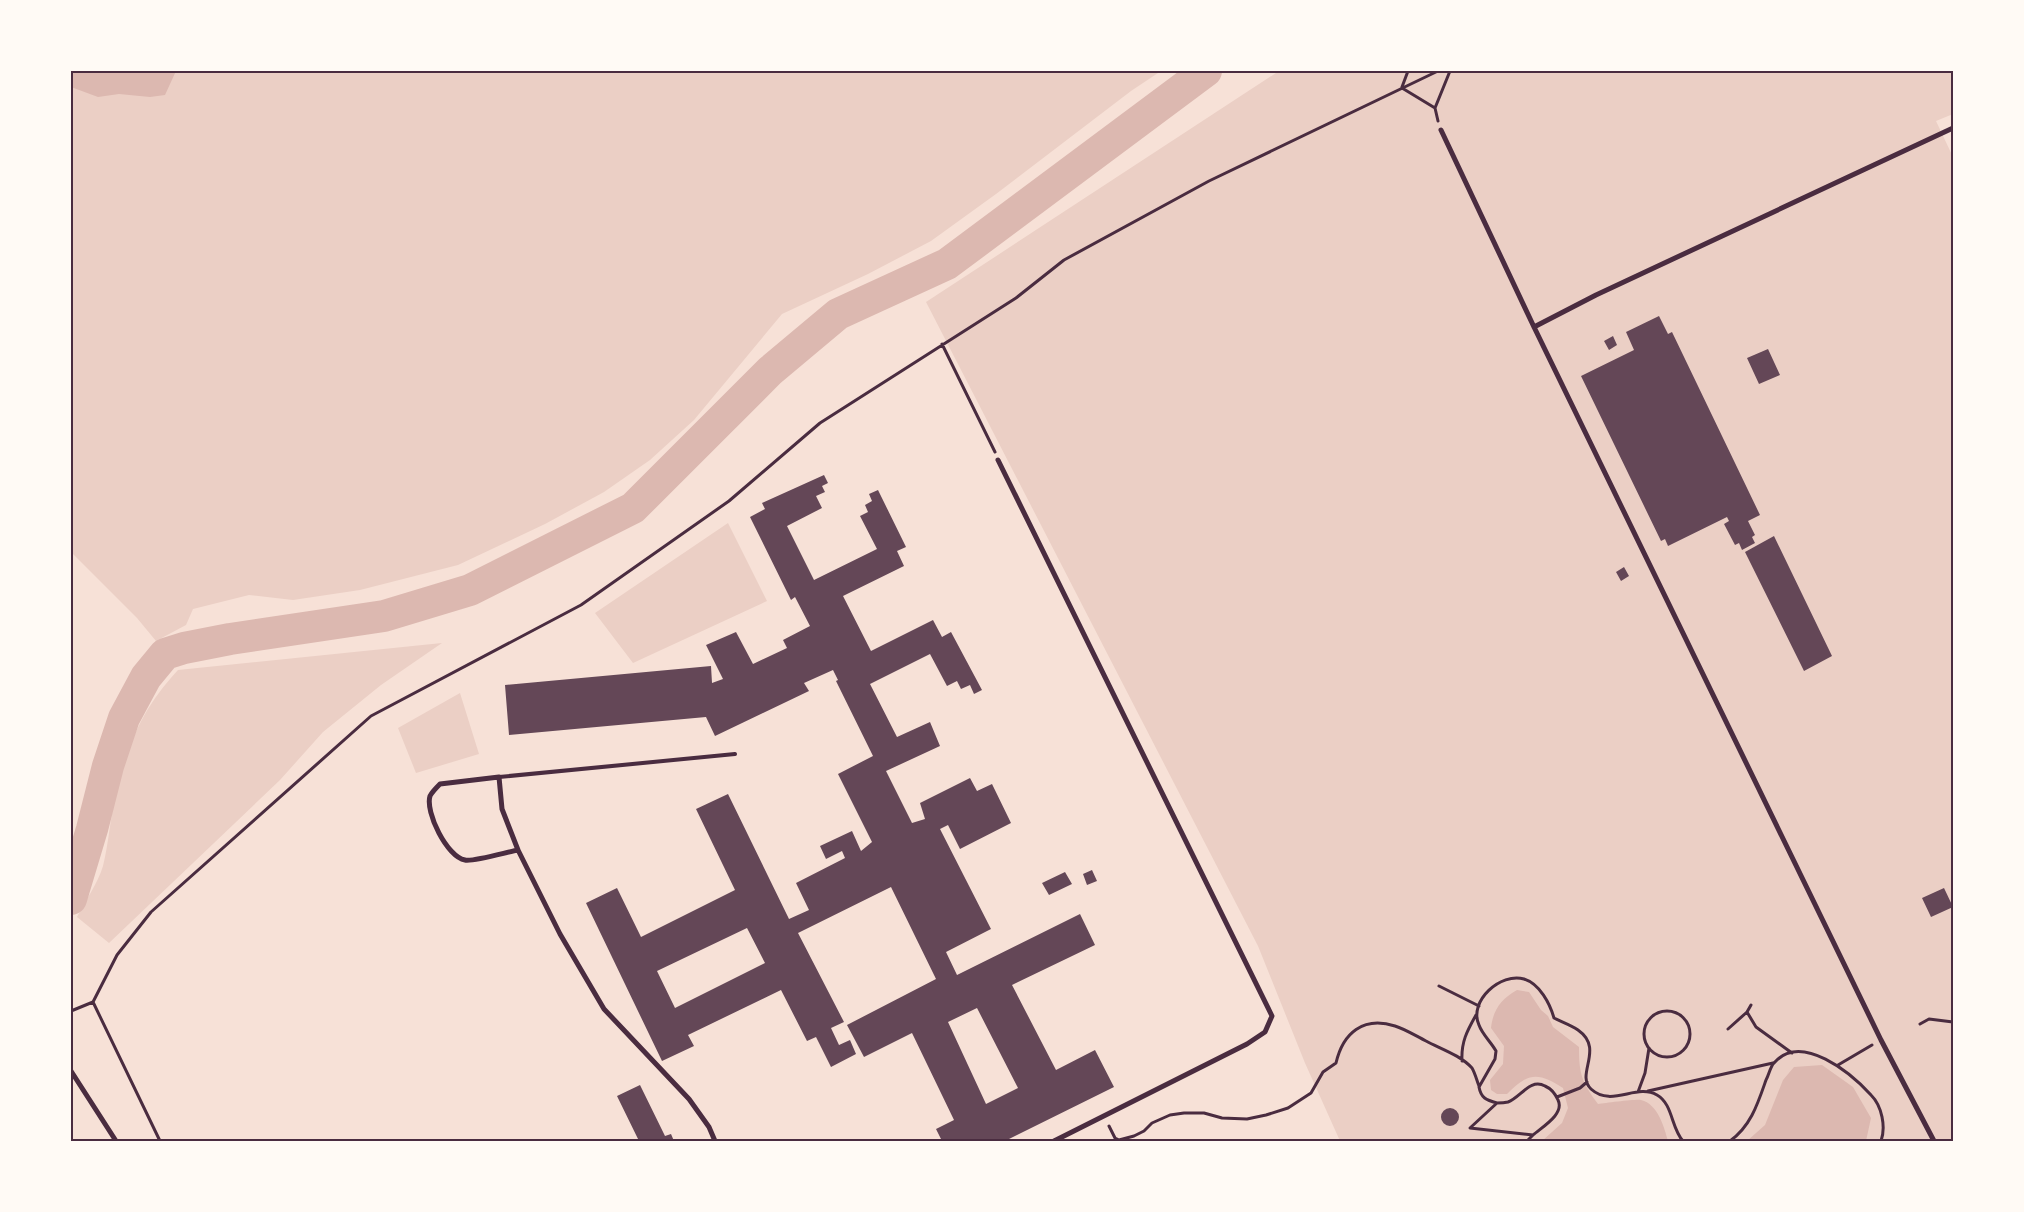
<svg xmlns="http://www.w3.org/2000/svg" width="2024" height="1212" font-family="Raleway,sans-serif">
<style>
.green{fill:#ebcfc5}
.water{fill:#dcb8b0}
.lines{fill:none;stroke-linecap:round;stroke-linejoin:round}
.river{stroke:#dcb8b0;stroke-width:32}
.building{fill:#644757;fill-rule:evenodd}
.path{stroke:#4a2c40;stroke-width:3}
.service{stroke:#4a2c40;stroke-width:4}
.minor{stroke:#4a2c40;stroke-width:5}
.neatline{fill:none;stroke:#4a2c40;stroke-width:2}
</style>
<rect width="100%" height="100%" fill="#f7e1d7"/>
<!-- green -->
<path class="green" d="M71,71H1161L1131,91L996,194L931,241L868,274L782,314L694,420L650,460L604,492L545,524L458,565L360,590L293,600L249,595L193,609L186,625L156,641L137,618L71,552Z
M1279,71H1953V114L1936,121L1953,157V1141H1340L1305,1063L1258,946L926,302Z
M728,523L767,601L633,663L595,613Z
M442,643L381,685L323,732L280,780L109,943L77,917C85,901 98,883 103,866C109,842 110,818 116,794C128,743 142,709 178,670Z
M460,693L479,754L416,773L398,728Z"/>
<!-- water -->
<path class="water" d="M71,71H176L165,95L150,97L119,94L98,97L71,87Z
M1517,990L1529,992L1541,1010L1548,1016L1553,1027L1579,1047C1579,1075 1582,1082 1598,1104C1606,1103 1636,1099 1641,1100C1658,1104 1664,1127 1668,1141H1542L1562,1123L1568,1108L1563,1088C1539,1072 1528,1072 1507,1094H1497L1491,1090L1490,1080L1503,1064L1504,1046L1491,1028C1493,1010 1501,999 1517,990Z
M1822,1065L1853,1087L1871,1118L1866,1141H1747L1765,1125L1783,1080L1794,1067Z"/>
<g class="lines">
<!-- river -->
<path class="river" d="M71,899L92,829L108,766L124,718L146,677L165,654L184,648L230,639L384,616L470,590L633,508L770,371L838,314L947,264L1206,71"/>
</g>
<!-- building -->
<path class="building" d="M1659,316L1668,334L1672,332L1760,515L1748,521L1755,535L1752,537L1755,543L1742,550L1739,543L1735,545L1724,524L1729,521L1727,517L1668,546L1665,539L1661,541L1581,376L1634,350L1626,332Z
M1613,336L1617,345L1609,350L1604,341Z
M1768,349L1780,375L1759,384L1747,358Z
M824,475L828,483L822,486L825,492L816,496L822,508L787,526L814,580L877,549L860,516L868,512L865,505L872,501L869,494L878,490L906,547L897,551L904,566L843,596L871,651L933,620L942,637L951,632L982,690L974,694L970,685L961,689L957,681L947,686L930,654L870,684L897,737L930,722L940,746L886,771L912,823L925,819L920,803L970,778L977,791L992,784L1011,823L960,849L948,825L940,829L991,929L946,952L957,975L1080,914L1095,945L1012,985L1056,1070L1095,1050L1114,1087L1005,1141H942L936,1129L954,1120L912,1033L864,1057L847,1025L936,979L891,887L798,933L844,1022L831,1028L839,1045L850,1040L856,1054L831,1067L816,1037L807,1041L781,990L688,1035L694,1046L662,1061L586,903L617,888L641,937L735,890L696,809L728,794L789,919L809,910L796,883L845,858L842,851L826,859L820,846L852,831L861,851L872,842L838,774L873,756L836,681L838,680L833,670L804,683L809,691L715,736L706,717L509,735L505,685L711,666L712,683L723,679L706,645L736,632L753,664L787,648L783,640L810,626L795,597L791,600L750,517L765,509L762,503ZM747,928L765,963L675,1008L657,971ZM977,1008L1018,1088L986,1104L948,1022Z
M1774,536L1832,656L1804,671L1745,552Z
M1624,567L1629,576L1621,581L1616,572Z
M1092,870L1097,881L1087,885L1083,874Z
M1065,872L1072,884L1049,895L1042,883Z
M1944,888L1953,907L1931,917L1922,898Z
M640,1085L665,1136L671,1134L674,1141H639L617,1096Z
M1441 1117a9 9 0 1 1 18 0a9 9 0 1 1-18 0Z"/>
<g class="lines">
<!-- path -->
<path class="path" d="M1402,87L1408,71
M1402,88L1435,108L1438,121
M1435,108L1450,71
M942,344L995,452
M1439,986L1479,1006
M93,1002L160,1141
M71,1011L93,1002L117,955L151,912L371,716L581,605L729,501L820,423L1016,298L1064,260L1209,181L1438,71
M1644 1034a23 23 0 1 1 46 0a23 23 0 1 1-46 0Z
M1747,1012L1756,1027L1792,1053
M1920,1024L1929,1019L1953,1022
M1728,1029L1747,1012L1751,1005
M1462,1061C1461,1042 1467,1031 1476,1015
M1838,1065L1872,1045
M1648,1091L1773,1063
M1638,1092L1645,1073L1649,1048
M1557,1097L1580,1088L1587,1082
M1497,1103C1500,1103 1504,1103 1508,1102C1521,1097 1530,1078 1545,1086C1552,1089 1555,1093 1558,1100C1565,1114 1542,1127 1533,1135
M1109,1126L1115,1138L1119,1140L1134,1136L1144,1131L1152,1123L1170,1115L1184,1113H1204L1222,1118L1247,1119L1266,1115L1288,1108L1311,1093L1323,1072L1336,1063C1343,1033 1363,1016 1395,1026C1405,1029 1416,1036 1426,1041C1441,1049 1460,1055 1472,1068C1475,1073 1477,1081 1479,1086
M1527,1141L1533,1135L1470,1128L1497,1103C1486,1100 1481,1098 1479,1087L1495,1059L1496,1051C1491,1042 1482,1034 1479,1025C1468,1001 1501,972 1524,979C1540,984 1550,1004 1554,1018C1562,1022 1571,1025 1578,1030C1605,1049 1575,1074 1591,1089C1612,1108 1636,1083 1657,1095C1673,1104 1671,1128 1683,1141
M1730,1141C1751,1126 1758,1103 1766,1080C1769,1075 1770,1067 1774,1063C1801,1031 1852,1074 1871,1095C1882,1106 1886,1127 1881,1141"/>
<!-- service -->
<path class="service" d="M499,777L735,754"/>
<!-- minor -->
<path class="minor" d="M1441,130L1534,327L1881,1040L1934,1141
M1534,327L1596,295L1953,128
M998,460L1272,1016L1265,1032L1247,1044L1054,1141
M518,850L502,809L499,777L440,784C437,787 432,792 430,796C425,812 447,857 465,860C473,862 507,852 518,850L560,934L604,1009L689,1099L709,1127L715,1141
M71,1071L116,1141"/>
</g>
<!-- border -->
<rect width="2024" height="1212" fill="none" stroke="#fffaf5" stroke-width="145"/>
<rect x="72" y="72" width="1880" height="1068" class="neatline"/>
</svg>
